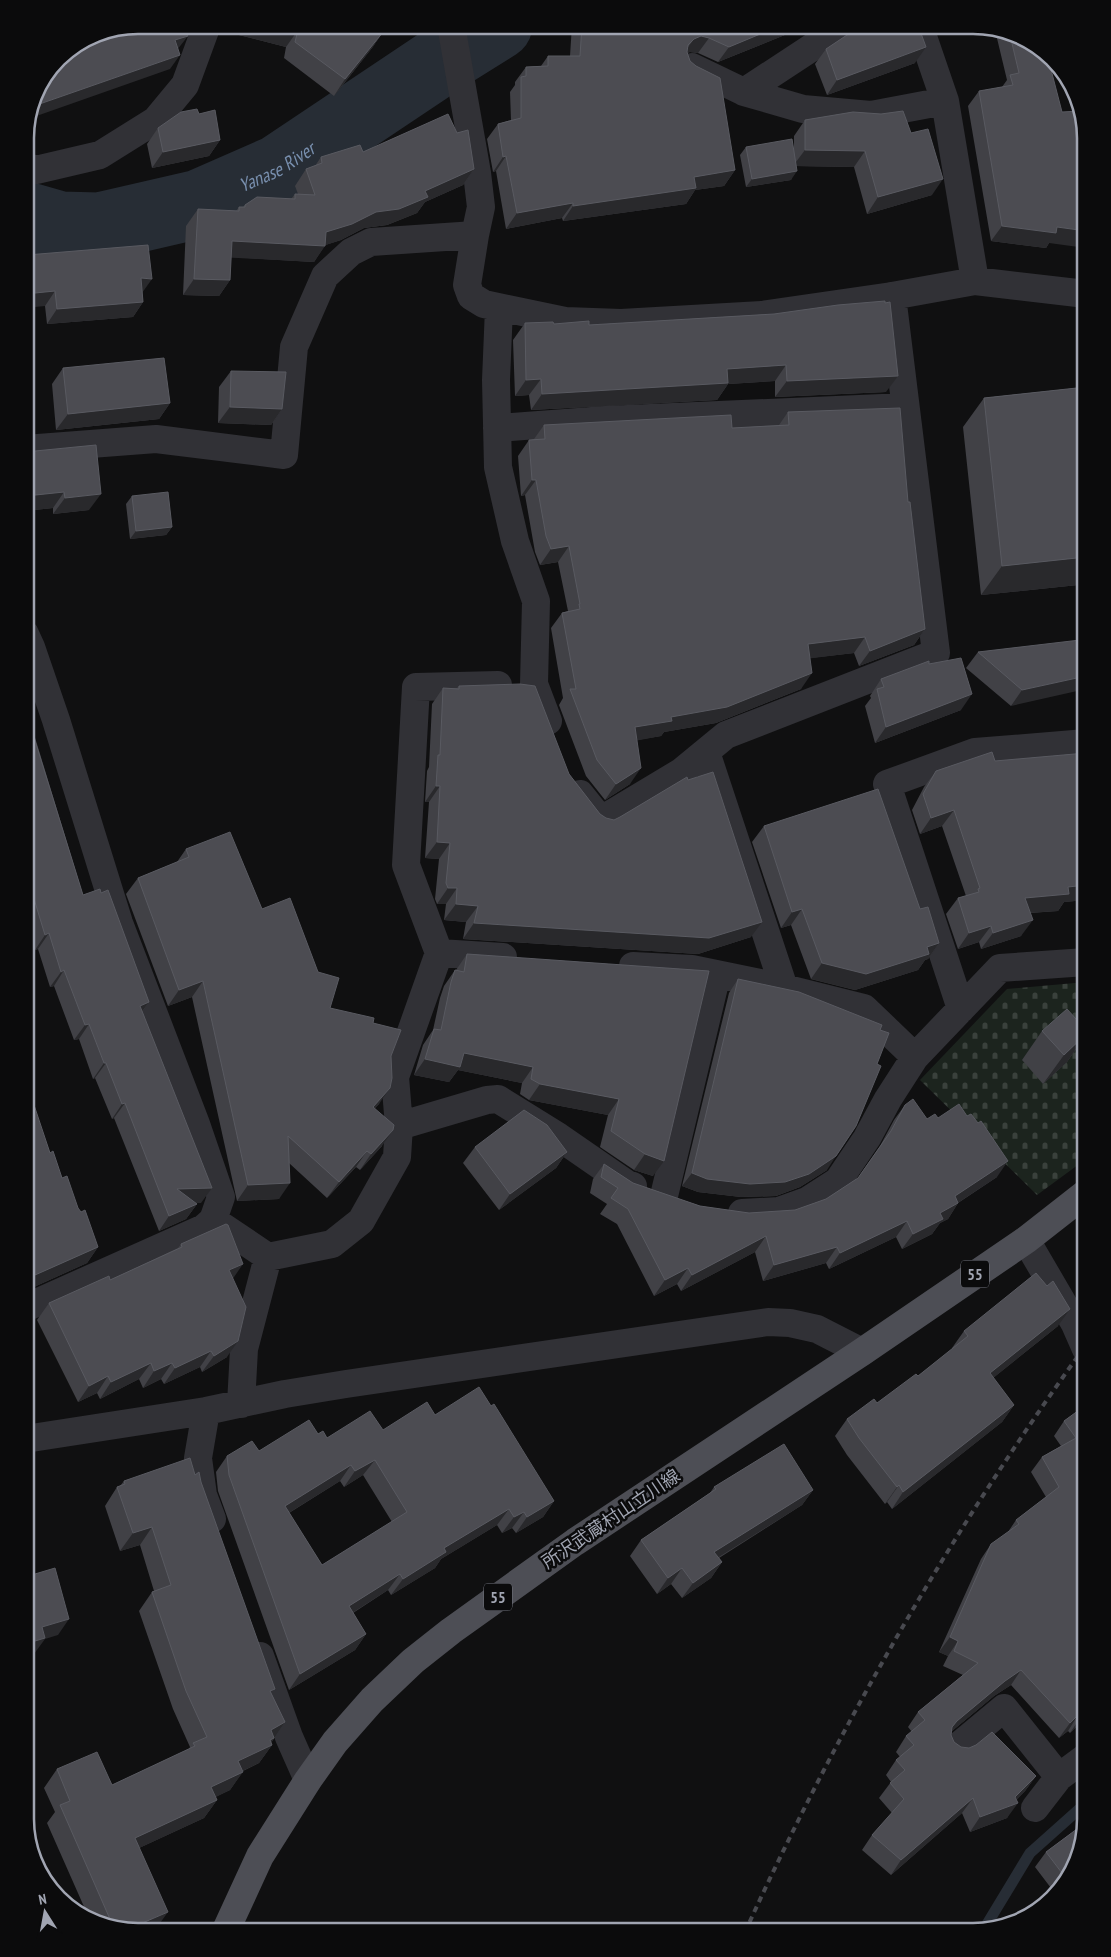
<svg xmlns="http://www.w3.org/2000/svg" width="1111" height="1957" font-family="'PT Sans Narrow','Noto Sans JP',sans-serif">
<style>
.cemetery{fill:url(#cemetery-stones)}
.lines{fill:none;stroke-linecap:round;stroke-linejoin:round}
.stream{stroke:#272d35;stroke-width:11}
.river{stroke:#272d35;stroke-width:69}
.minor{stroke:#313136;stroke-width:28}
.major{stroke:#4d4e55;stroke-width:28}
.rail{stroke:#48494f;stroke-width:4;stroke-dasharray:6 5;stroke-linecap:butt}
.wall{fill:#414146;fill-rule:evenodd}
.shaded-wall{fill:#29292c}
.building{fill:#4c4c52;stroke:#595a61;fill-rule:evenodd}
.labels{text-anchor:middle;stroke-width:5;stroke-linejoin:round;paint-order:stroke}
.shield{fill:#0b0b0c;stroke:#747780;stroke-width:1}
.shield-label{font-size:16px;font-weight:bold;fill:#a1a5b2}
.street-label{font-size:18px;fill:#a1a5b2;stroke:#0b0b0c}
.water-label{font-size:19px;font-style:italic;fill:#788fae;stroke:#0b0b0c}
.rim{fill:none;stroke:#a1a5b2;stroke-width:2.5}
</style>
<defs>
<pattern id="cemetery-stones" width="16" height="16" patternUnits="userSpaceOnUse" patternTransform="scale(1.25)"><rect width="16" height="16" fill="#1c241e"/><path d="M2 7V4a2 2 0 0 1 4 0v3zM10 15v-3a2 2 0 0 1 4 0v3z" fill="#3a413c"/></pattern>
</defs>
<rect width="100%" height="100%" fill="#101011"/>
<!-- cemetery -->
<path class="cemetery" d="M1086,982V1159L1037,1195L920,1080L1007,989Z"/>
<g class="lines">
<!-- stream -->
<path class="stream" d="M984,1929L1030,1853L1086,1803"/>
<!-- river -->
<path class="river" id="s1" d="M25,216L60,226L99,227L199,204L279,169L442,60L498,25"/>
<!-- minor -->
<path class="minor" d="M451,25L477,173L481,207L475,235L467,285L471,296L484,304L565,321L621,323L762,315L892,296L975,281L1086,294
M692,67L744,92L803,109L871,115L945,101L919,25
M744,92L846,25
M945,101L975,281
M25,166L36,170L100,155L156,120L185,85L207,25
M499,308L496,380L498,467L515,541L536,601L534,684L548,721
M497,428L605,420L905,407
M25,449L156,439L284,455L294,347L325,276L351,252L371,242L475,235
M498,685L416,687L406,865L439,953L503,957
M706,752L784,988
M580,794L601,820L681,772L726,735L936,653L892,296
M633,966L692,969L784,988L864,1008L915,1057L1000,968L1086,962
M961,1009L887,784L975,752L1086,743
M399,1126L487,1100L498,1099L559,1137L627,1184L633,1186
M664,1196L717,974
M742,1213L779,1211L807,1201L838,1181L867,1138L888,1099L915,1057
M213,1220L268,1257
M1026,1240L1075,1324L1086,1349
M25,1308L204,1228L213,1220L221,1197L196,1124L119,923L56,720L31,647L25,634
M241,1404L244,1349L268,1257L332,1244L361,1221L397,1157L399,1126L395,1077L439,953
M206,1411L198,1458L203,1495L212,1519
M25,1439L206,1411L285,1394L346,1384L768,1322L790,1323L817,1329L862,1352
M260,1656L289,1737L308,1780
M956,1748L1004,1708L1059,1777
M1035,1808L1059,1777L1086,1757"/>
<!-- major -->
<path class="major" d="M225,1932L260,1856L308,1780L335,1742L372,1700L413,1661L451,1631L575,1542L862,1352L1026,1240L1086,1193"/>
<!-- rail -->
<path class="rail" d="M745,1932C839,1726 953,1528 1086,1345"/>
</g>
<!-- wall -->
<path class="wall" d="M233,25H380L378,28L383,32L372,48L334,96L284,58L286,47L231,33Z
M572,25H817L804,34L802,28L718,62L698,53L690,52L687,53L735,170L724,186L695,190L686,204L563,221L562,218L506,229L496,171L493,172L487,139L498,124L511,120L510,92L515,85V82L526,67L541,66L548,56H570Z
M935,25H981V26L938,34Z
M995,30L1036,44L1049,243L1046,248L991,241L968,106L979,91L1002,87L1007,80Z
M826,49L915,63L827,95L815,64Z
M853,112L932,195L867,214L854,167L796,166L791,180L746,187L740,155L746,147L794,149V136L805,120Z
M199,114L220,140L209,156L152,168L147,144L158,128Z
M363,152L474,169L463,185L425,202L417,213L387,225L364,228L341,240L325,245L314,262L231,257L230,280L219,296L183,295L186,226L198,209L236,211L239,207H243L245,205L291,199L295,194H298L295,186L306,169L315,166L321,157Z
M27,255L142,293L143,302L133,317L47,324L45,306Z
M774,314L886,392L775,397V381L728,384L717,400L531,410L529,395L515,396L513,340L525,323L589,325Z
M63,368L170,403L159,419L56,430L52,384Z
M231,371L282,409L271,425L218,423L219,387Z
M1086,387V593L1080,594L1078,585L981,595L963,427L984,398Z
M788,412L908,502L925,629L914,645L859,666L854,653L810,658L801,689L716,723L664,732L661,736L637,740L630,784L605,800L586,776L559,705L563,698L551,628L562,613L568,611L558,562L540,565L535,552L525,495L521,496L518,456L529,440L534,439L544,425L732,428L779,425Z
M25,452L89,510L53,514V508L25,511Z
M132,496L172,527L166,535L130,539L126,504Z
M1080,642L1011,706L966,668L978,652Z
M929,664L961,710L875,743L865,706L871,698L870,696L881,679Z
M459,686L569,774L600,814L751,937L698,954L463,939L466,922L444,920L446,904H437L435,899L439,859L425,858L429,802H425L427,771L429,767L432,704L443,688H457Z
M25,692L30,721L83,895L149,1002L142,1012L201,1203H196L197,1204L186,1219L159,1231L114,1118L112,1119L95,1078L93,1079L79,1039L74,1040L54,986L50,987L38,949L35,950L25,919Z
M1086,753V900L1064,902L1058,911L1030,913L1021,936L981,949L979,942L958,949L946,914L958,898L966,896L942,826L920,834L912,810L924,787L936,771L995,761Z
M764,826L920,909L939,943L928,959L925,960L918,970L855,990L811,979L791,925L781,928L752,842Z
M186,849L262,909L330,1008L373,1023L391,1056L379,1104L375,1108L382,1146L360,1170L356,1167L327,1198L289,1163L279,1199L237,1201L192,997L168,1006L126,894L138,878L177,862Z
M467,954L709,971L653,1176L634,1170L600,1147L608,1115L529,1100L520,1094L522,1083L458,1070L449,1082L414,1075L423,1045L433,1030L440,998L444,986L455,970H456Z
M738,979L827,1170L800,1187L776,1196L741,1197L698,1192L682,1186L729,993Z
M1086,1030V1035L1067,1062L1043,1084L1022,1060L1042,1031Z
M25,1094L50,1153L62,1178L98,1247L87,1263L25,1291Z
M905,1105L927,1119L938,1118L997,1177L958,1203L948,1219L940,1223L932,1234L902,1249L896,1237L829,1269L826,1263L763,1281L755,1252L681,1291L677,1284L654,1296L617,1224L600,1214L607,1204L590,1193L593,1179L604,1164L633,1183L700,1206L749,1213L795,1210L826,1199L858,1178L880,1146L894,1120Z
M475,1147L567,1152L556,1168L499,1210L463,1163Z
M181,1244L232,1279L227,1357L202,1372L200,1367L164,1384L161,1379L143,1388L139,1379L100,1399L97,1393L78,1402L37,1320L49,1303L110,1280L178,1248Z
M1058,1326L993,1378L1014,1405L1002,1422L892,1509L887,1502L885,1504L847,1455L835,1436L847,1419L877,1403L918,1376L953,1349L952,1348L964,1331Z
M1086,1405V1717L1070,1733L1068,1731L1059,1738L1011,1685L994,1696L952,1731L951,1735L954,1742L961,1747L1036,1776L1025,1791L1016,1800L1007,1818L970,1832L962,1813L891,1875L862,1850L872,1835L892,1813L879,1798L891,1782L886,1775L896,1760L900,1757L896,1752L906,1736L912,1732L908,1727L918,1712L963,1675L943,1666L948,1656L939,1652L981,1559L991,1544L1008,1532L1016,1520L1046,1497L1031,1472L1042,1457L1061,1446L1054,1436L1064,1421Z
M491,1406L554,1501L543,1517L516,1533L512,1528L502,1533L497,1525L441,1559L435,1568L391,1595L388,1590L353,1613L366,1634L355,1650L289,1690L218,1491L216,1472L227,1456L259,1451L318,1434L327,1438L383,1430L435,1415ZM363,1475L392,1522L322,1565L289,1513L340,1481L344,1487Z
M195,1475L201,1482L271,1693L285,1722L271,1743L272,1745L259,1763L243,1771L230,1790L215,1797L217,1800L204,1818L139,1848L155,1930L131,1932L89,1918L47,1823L55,1812L44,1788L57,1769L112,1785L189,1749L190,1747L173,1709L139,1611L152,1592L154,1591L140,1545L120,1551L105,1506L117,1487L120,1486L124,1481Z
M714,1487L813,1490L802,1505L719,1558L722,1562L711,1578L682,1598L671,1584L657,1594L630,1556L641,1540L710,1493Z
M1085,1823L1067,1882L1054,1892L1035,1867L1046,1852Z"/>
<!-- shaded-wall -->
<path class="shaded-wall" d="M236,25H276L298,30L286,47L231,33Z
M782,25H804L802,28L718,62L729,47Z
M810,25H817L804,34Z
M944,25H981V26L938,34Z
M186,31H189L185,36H188L177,50L175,40Z
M383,32L372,48L334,96L345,79Z
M701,36L709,38L698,53L690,52L683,54L694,39Z
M926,47L915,63L827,95L837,80Z
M180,55L170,69L28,119L31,107Z
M220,140L209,156L152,168L163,152Z
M805,150L865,151L854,167L793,166Z
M506,156L496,171L493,172L503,157Z
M474,169L463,185L425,202L417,213L387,225L364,228L341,240L323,246H325L314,262L220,257L232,241L326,232L376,212Z
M735,170L724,186L695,190L686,204L563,221L573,206L694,177Z
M797,171L791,180L746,187L752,179Z
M943,179L932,195L867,214L878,197Z
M573,203L562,218L506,229L517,213Z
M1002,226L1057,227L1086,231V248L1049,243L1046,248L991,241Z
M141,278L152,279L142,293Z
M194,279L230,280L219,296L183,295Z
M55,291L45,306L25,308V294Z
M143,302L133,317L47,324L57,309Z
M786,365L775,381L728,384L717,400L531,410L542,394L727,369Z
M898,376L886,392L775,397L787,381Z
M541,379L529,395L515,396L526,380Z
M170,403L159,419L56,430L68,414Z
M230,407L282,409L271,425L218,423Z
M532,480H536L525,495L521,496Z
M64,492L53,508L25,511V498L26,496Z
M101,494L89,510L53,514L65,498Z
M172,527L166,535L130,539L136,531Z
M569,546L558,562L540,565L551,549Z
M1086,557V573L1078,585L981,595L1002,566Z
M1086,585V593L1080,594Z
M925,629L914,645L859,666L870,651Z
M865,637L854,653L797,660L808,644Z
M812,673L801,689L716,723L664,732L661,736L624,743L635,727L671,717Z
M1086,676V689L1011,706L1022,690Z
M972,694L961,710L875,743L886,727Z
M641,768L630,784L605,800L616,784Z
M436,786H440L429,802H425Z
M954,810L942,826L920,834L931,818Z
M437,842L450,843L439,859L425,858Z
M1086,885V900L1064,902L1058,911L1014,914L1025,898L1068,887Z
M448,888H457L446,904H437Z
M456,904L478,906L466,922L444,920Z
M802,909L791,925L781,928L792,912Z
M1033,920L1021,936L981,949L993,933Z
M762,922L751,937L698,954L463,939L474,923Z
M991,926L979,942L958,949L969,933Z
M49,933L38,949L35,950L45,935Z
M939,943L928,959L925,960L918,970L855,990L811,979L822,963L927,947Z
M64,970L54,986L50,987L61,972Z
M203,981L192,997L168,1006L179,990Z
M149,1002L138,1017L140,1006Z
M89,1024L79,1039L74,1040L85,1025Z
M1086,1034L1067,1062L1043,1084L1064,1055Z
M464,1053L533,1067L522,1083L458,1070L449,1082L414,1075L425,1059Z
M104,1063H106L95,1078L93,1079Z
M540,1084L619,1099L608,1115L529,1100Z
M390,1088L379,1104L362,1123L373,1107Z
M125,1103L114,1118L112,1119L122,1104Z
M393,1130L382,1146L360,1170L371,1154Z
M367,1151L356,1167L327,1198L339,1182Z
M567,1152L556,1168L499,1210L510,1194Z
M645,1154L664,1161L653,1176L634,1170Z
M836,1156L827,1170L800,1187L776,1196L741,1197L698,1192L682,1186L692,1173Z
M1008,1161L997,1177L953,1206L958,1203L948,1219L940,1223L932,1234L902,1249L913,1234L940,1213L955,1196Z
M290,1183L279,1199L237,1201L248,1185Z
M212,1188L201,1203L167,1204L177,1189Z
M197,1204L186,1219L159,1231L169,1216Z
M907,1221L896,1237L829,1269L840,1253Z
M766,1236L755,1252L681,1291L692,1275Z
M98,1247L87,1263L25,1291V1290L35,1275Z
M837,1247L826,1263L763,1281L774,1265Z
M243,1264L232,1280L229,1270Z
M688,1268L677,1284L654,1296L665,1280Z
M32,1269L25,1279V1272Z
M1070,1309L1058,1326L978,1390L990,1373Z
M238,1341L227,1357L202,1372L214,1356Z
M211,1351L200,1367L164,1384L175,1368Z
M151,1363L139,1379L100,1399L111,1382Z
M172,1363L161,1379L143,1388L154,1371Z
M108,1376L97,1393L78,1402L89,1386Z
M1014,1405L1002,1422L892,1509L903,1492Z
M375,1460L363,1475L344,1487L355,1471Z
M351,1465L340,1481L274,1522L285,1506Z
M899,1485L887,1502L885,1504L897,1487Z
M813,1490L802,1505L703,1567L714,1552Z
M554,1501L543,1517L516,1533L527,1517Z
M509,1509L497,1525L441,1559L435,1568L391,1595L403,1579L444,1548Z
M524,1512L512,1528L502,1533L514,1517Z
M152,1527L140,1545L120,1551L133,1533Z
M722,1562L711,1578L682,1598L693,1583Z
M682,1568L671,1584L657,1594L668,1578Z
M400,1574L388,1590L338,1622L349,1606Z
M69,1619L58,1635L45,1639L34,1654L25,1657V1644L42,1627Z
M366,1634L355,1650L289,1690L300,1674Z
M950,1637L958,1641L948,1656L939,1652Z
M1021,1670L1011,1685L994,1696L946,1736L957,1721L1005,1681Z
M1086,1712V1717L1070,1733L1080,1718Z
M1078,1715L1068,1731L1059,1738L1070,1723Z
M285,1722L269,1746L272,1745L259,1763L225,1779L238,1761L271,1730Z
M243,1772L230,1790L198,1806L211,1787Z
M1036,1776L1025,1791L1011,1806L1018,1803L1007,1818L970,1832L980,1817L1015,1797Z
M973,1798L962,1813L891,1875L901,1860Z
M217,1800L204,1818L122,1856L135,1838Z
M1070,1873L1067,1882L1054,1892L1065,1877Z
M168,1912L155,1930L151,1932H131L126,1930Z"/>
<!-- building -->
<path class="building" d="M138,25H187L189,31H186L188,36L175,40L180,55L31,107L34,95L58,58L95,34Z
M276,25H380V26L378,28L383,32L345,79L295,42L298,30Z
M582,25H782L729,47L709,38L701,36L694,39L688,45L687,52L690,61L696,66L720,78L735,170L694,177L696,188L573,206V203L517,213L506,156L503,157L498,124L521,118V77L526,76V67L548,66V56H580Z
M862,25H918L926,47L837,80L826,49Z
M1010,35L1036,44L1048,58L1062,112L1080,111L1086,138V231L1057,227L1056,233L1002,226L979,91L1013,85L1010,75L1019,73Z
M197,109L199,114L215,110L220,140L163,152L158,128L181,112Z
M903,111L911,133L928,129L943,179L878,197L865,151L805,150V120L853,112L881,114Z
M448,114L457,133L468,130L474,169L425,191L428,197L399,209L376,212L352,224L326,232L325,246L232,241L230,280L194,279L198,209L239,211V207H245V205L257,197L295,199V194L315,195L306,169L322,163L321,157L360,145L363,152Z
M792,139L797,171L752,179L746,147Z
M25,241L27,255L148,245L152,279L141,278L143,302L57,309L55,291L25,294Z
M885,301V303L890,302L898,376L787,381L786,365L727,369L728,383L542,394L541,379L526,380L525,323L553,322L554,324L589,321V325L774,314L838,305Z
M164,358L170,403L68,414L63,368Z
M231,371L286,372L282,409L230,407Z
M1086,387V557L1002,566L984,398Z
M900,408L908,502H910L925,629L870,651L865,637L808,644L812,673L727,707L671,717L672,721L635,727L641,768L616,784L597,760L570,689H576L562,613L580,609L579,604H580L569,546L551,549L546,536L536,480H532L529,440L545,439L544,425L731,415L732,428L789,425L788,412Z
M96,445L101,494L65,498L64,492L26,496L25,487V452Z
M168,492L172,527L136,531L132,496Z
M1080,640V642H1086V676L1022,690L978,652Z
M961,658L972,694L886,727L877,689L884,687L881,679L929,661V664Z
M520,684L535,686L569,774L600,814L606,818L614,820L620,817L687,777L688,780L713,772L762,922L709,938L474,923L478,906L456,904L457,888H448L446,883L450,843L437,842L440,786H436L438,755H440L443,688L459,689V686Z
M25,692L33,716L28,718L83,895L100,889L101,893L108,890L149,1002L140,1006L212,1188L177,1189L197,1204L169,1216L125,1103L122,1104L106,1063H104L89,1024L85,1025L64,970L61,972L49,933L45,935L25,869Z
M992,752L995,761L1086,753V885L1068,887L1069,894L1025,898L1033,920L993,933L991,926L969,933L958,898L979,892L978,889L980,888L954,810L931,818L923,794L936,771Z
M878,789L920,909L928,907L939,943L927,947L929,954L866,974L822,963L802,909L792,912L764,826Z
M230,832L262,909L290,898L318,972L339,978L330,1008L374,1018L373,1023L401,1030L391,1056L392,1078L390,1088L373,1107L394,1125L393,1130L371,1154L367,1151L339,1182L288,1136L290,1183L248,1185L203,981L179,990L138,878L189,857L186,849Z
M467,954L709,971L664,1161L645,1154L611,1131L619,1099L540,1084L531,1079L533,1067L464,1053L460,1067L425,1059L434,1029L441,1030L451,982L455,970L464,972Z
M738,979L799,992L882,1025L880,1030L889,1033L877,1064L881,1066L856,1126L836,1156L809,1174L785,1182L750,1184L707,1179L692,1173Z
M1067,1009L1086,1030V1034L1064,1055L1042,1031Z
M30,1093L50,1153L53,1151L62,1178L67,1176L78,1208L81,1212L85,1210L98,1247L35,1275L32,1269L25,1272V1094Z
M913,1099L927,1119L935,1114L938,1118L959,1104L967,1116L971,1114L978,1123L981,1121L1008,1161L955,1196L958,1203L940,1213L943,1219L913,1234L907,1221L840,1253L837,1247L774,1265L766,1236L692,1275L688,1268L665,1280L628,1209L611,1198L618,1188L601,1177L604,1164L633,1183L700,1206L749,1213L795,1210L826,1199L858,1178L891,1131L905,1105Z
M524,1110L547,1125L567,1152L510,1194L475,1147Z
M226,1224L228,1225L243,1264L229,1270L246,1307L238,1341L214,1356L211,1351L175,1368L172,1363L154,1371L151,1363L111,1382L108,1376L89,1386L49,1303L109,1276L110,1280L182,1247L181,1244Z
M1036,1273L1047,1286L1053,1281L1070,1309L990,1373L1014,1405L903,1492L899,1485L897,1487L859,1438L847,1419L874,1399L877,1403L916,1374L918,1376L968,1336L964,1331Z
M479,1387L491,1406L494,1404L554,1501L527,1517L524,1512L514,1517L509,1509L444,1548L446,1552L403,1579L400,1574L349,1606L366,1634L300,1674L229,1475L227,1456L252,1441L259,1451L309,1420L318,1434L323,1431L327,1438L370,1411L383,1430L427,1402L435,1415ZM375,1460L407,1512L322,1565L285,1506L351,1465L355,1471Z
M1086,1405V1712L1080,1718L1078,1715L1070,1723L1021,1670L1005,1681L957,1721L952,1727L951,1735L954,1742L961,1747L969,1748L976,1745L992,1732L1036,1776L1015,1797L1018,1803L980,1817L973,1798L901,1860L872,1835L904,1799L890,1783L905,1770L896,1760L914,1745L906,1736L925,1720L918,1712L978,1663L954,1651L958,1641L950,1637L991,1544L1019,1524L1016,1520L1059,1487L1042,1457L1076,1438L1064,1421Z
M784,1444L813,1490L714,1552L722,1562L693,1583L682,1568L668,1578L641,1540L716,1489L714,1487Z
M190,1458L195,1475L199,1472L201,1482L275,1689L270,1691L285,1722L271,1730L274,1738L270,1740L272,1745L238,1761L243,1772L211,1787L217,1800L135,1838L168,1912L126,1930L113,1926L60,1805L70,1801L57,1769L97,1752L112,1785L195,1746L193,1743L207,1737L186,1691L152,1592L171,1585L152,1527L133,1533L117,1487L125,1484L124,1481Z
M55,1568L69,1619L42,1627L45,1638L25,1644V1577Z
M1085,1823L1070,1873L1065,1877L1046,1852Z
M1043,1900L1044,1902L1023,1920L1008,1924L1007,1922Z"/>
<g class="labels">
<!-- shield labels -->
<g class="shield">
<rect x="961" y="1260.5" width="28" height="27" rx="4"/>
<rect x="484" y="1583.5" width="28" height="27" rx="4"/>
</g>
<g class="shield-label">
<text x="975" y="1280">55</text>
<text x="498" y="1603">55</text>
</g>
<!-- street labels -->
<g class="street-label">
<text transform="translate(611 1519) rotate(-34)" y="6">所沢武蔵村山立川線</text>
</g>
<!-- water labels -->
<g class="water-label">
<text dy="7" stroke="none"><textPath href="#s1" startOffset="264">Yanase River</textPath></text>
</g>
</g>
<!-- crop -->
<path d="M0 0H1111V1957H0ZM138 34H973A104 104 0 0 1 1077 138V1819A104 104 0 0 1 973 1923H138A104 104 0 0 1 34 1819V138A104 104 0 0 1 138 34Z" fill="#0b0b0c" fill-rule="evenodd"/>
<path class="rim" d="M138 34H973A104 104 0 0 1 1077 138V1819A104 104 0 0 1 973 1923H138A104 104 0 0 1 34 1819V138A104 104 0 0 1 138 34Z"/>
<!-- north arrow -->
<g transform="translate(45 1912) rotate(349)" stroke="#0b0b0c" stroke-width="4" paint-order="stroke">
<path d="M0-4L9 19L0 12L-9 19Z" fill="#a1a5b2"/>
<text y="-8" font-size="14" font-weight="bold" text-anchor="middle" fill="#a1a5b2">N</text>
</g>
</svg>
